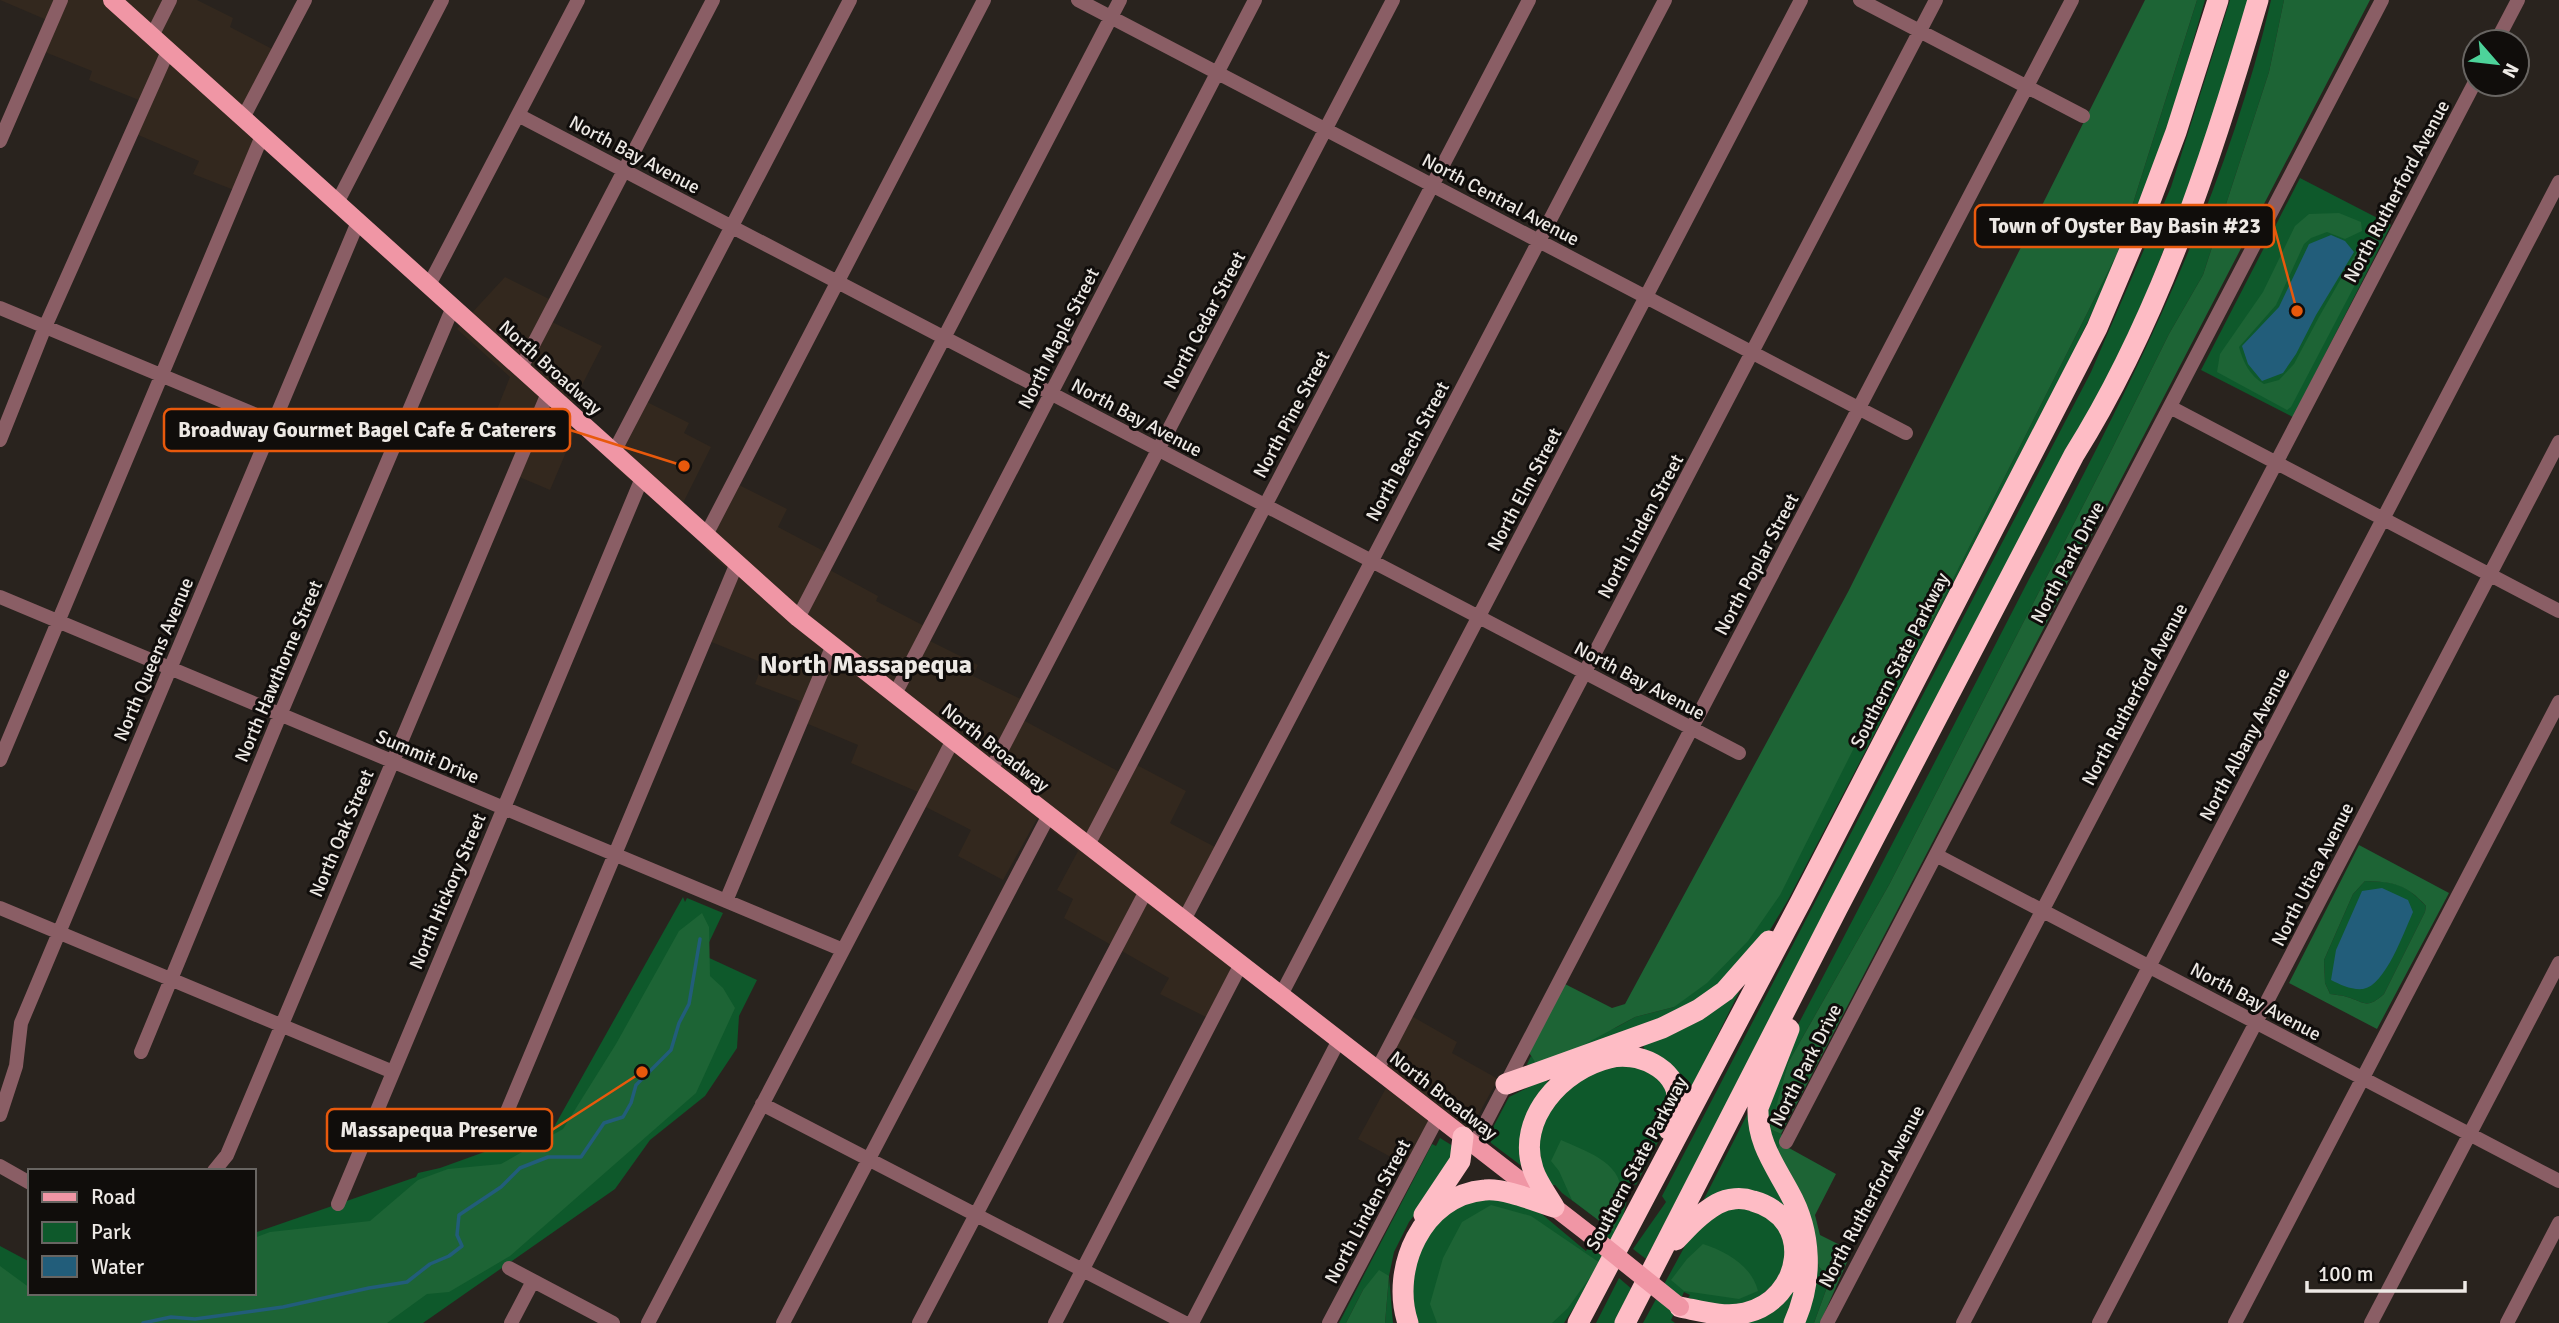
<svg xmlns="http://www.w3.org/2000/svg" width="2559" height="1323" font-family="Signika,sans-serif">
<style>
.built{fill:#33281e}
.green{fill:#0e592b}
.forest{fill:#1d6435;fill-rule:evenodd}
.water{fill:#225d7a}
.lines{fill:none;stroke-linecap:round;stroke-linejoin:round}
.stream{stroke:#225d7a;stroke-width:3.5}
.minor{stroke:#8a5e65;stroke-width:14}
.major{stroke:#f096a5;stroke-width:18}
.highway{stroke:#febcc5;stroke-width:21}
.major-bridge{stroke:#f096a5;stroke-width:18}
.labels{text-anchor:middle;stroke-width:6;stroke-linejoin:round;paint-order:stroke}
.street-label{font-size:19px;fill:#ede9e5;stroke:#100d0b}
.district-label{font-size:26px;font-weight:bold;fill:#ede9e5;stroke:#100d0b}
.leader{fill:none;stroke:#e8590c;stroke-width:2.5}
.callout-dot{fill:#e8590c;stroke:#100d0b;stroke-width:2.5}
.callout{fill:#100d0b;stroke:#e8590c;stroke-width:2.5}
.callout-label{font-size:21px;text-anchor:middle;font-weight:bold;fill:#ede9e5}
</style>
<rect width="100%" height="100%" fill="#29231e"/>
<!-- built -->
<path class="built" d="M0,0H197L233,18L230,27L274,50L236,124L254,140L234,190L193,174L199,161L136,134L149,104L89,80L92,71L35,48L47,20Z
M505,277L559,304L550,321L602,346L564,420L575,431L550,490L517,476L527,451L487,434L510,377L457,329Z
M647,402L689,423L684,433L711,447L675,519L613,465Z
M737,484L787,509L778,527L835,557L828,569L878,596L876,601L932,630L928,640L978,665L973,676L1031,704L1023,720L1127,776L1135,764L1186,791L1170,823L1226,853L1186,928L1233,965L1206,1017L1160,994L1169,978L1064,918L1073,899L1057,890L1078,851L1037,819L1003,880L958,856L971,830L914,801L918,792L851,763L858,745L794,718L800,701L755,684L763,663L709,641L736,577L705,549Z
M1408,1014L1457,1042L1452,1053L1498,1079L1464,1141L1431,1124L1407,1166L1358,1139L1386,1088L1375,1077Z"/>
<!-- green -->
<path class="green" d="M2197,0H2205L2176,101L2151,172L2119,256L2074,351L1788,900L1758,950L1721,989L1665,1023L1529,1068L1527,1064L1531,1056L1535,1061L1617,1027L1635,1017L1674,1007L1865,726L1933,619L2117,254Z
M2230,0H2250L2214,124L2146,294L2107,382L1646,1259L1633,1249L1666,1202L1662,1196L2091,372L2171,187Z
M2271,0H2284L2269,72L2203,275L2169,334L2108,457L1889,885L1788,1063L1771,1129L1783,1135L1774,1159L1765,1093L1777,1065C1860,906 1943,747 2025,587C2123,400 2224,207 2271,0Z
M2300,178L2391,225L2293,417L2201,370Z
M2365,881C2396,882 2404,883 2426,906L2425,912L2384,994C2366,1010 2365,1002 2347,997C2342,995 2335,995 2330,994L2325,983L2324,960L2353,894Z
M683,897L685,902L687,898L723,913L704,953L705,956L757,980L739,1016L737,1048L705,1096L650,1140L615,1189L423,1323H0V1246L30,1262V1293H254V1233L416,1177L418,1173L440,1168L554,1127Z
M1734,991L1739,992L1688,1095L1645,1055L1642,1039Z
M1623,1062L1663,1074L1671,1117L1636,1185L1631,1183L1622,1221L1579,1300L1564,1323H1416L1408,1301L1416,1255L1439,1217L1470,1199L1503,1195L1531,1205L1586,1251L1601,1222L1562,1193L1555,1185L1550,1186L1533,1145L1560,1092L1594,1069Z
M1547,1078L1549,1089L1527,1170L1491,1143L1489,1135L1509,1097Z
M1751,1107L1804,1249L1790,1323H1719L1791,1290L1779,1207L1703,1201Z
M1440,1138L1453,1146L1455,1152L1441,1181L1409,1222L1394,1252L1389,1276L1393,1323H1385L1389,1276L1363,1290L1346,1323H1339L1432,1144L1436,1146Z
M1735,1205L1780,1222L1790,1268L1745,1311L1688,1298L1690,1295L1684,1292L1671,1320L1675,1323H1643L1692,1233L1708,1216Z
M1811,1237L1819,1267L1830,1279L1814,1323H1802Z
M1619,1278L1633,1290L1616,1323H1596Z"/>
<!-- forest -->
<path class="forest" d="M2145,0H2197L2117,254L1933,619L1865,726L1780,895L1748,941L1707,983L1674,1007L1635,1017L1561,1057L1535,1062L1528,1051L1563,983L1612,1008L1625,1004L1848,592Z
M2284,0H2370L1781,1134L1770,1129L1788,1063L1889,885L2108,457L2169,334L2203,275L2269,72Z
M2339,213L2361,222L2362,231L2345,239L2327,232L2311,238L2304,244L2276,305L2239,347C2243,362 2250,376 2264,384L2279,380L2294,364L2319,317L2358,249L2367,239L2380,237L2291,407L2287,410L2217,372L2220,354L2263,292L2295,226L2309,214Z
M2359,845L2449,893L2377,1029L2289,983ZM2365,881C2394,882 2406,884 2426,906L2425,912L2384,994C2366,1010 2365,1002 2347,997C2342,995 2335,995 2330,994L2325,983L2324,960L2353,894Z
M702,913L709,927L710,976L723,988L735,1008L696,1093L510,1256L449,1292L427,1294L387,1323H0V1266L30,1288V1293H254V1238L270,1232L370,1221L418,1180L448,1169L501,1164L563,1129L616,1044L679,931Z
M1561,1140C1585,1151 1622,1162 1621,1193C1620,1206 1616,1220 1614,1232L1572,1200L1559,1171L1551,1161Z
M1780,1143L1836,1174L1815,1215L1820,1235L1852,1251L1820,1323H1814L1830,1279L1819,1267L1803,1208L1774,1159Z
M1491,1205L1531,1216L1600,1263L1568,1308L1552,1323H1437L1430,1304L1443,1258L1462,1222Z
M1703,1244C1727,1252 1752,1266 1758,1291L1739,1299L1684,1291L1671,1280L1687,1259Z
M1379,1270L1389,1276L1385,1323H1346L1363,1290Z"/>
<!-- water -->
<path class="water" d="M2331,235L2345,241L2354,252L2316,315L2296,354L2283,373L2262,381L2248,364L2242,346L2279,307L2309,244Z
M2382,888L2408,900L2413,912C2404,932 2385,986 2363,989C2351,990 2341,985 2331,980L2336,950L2362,891Z"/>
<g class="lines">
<!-- stream -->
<path class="stream" d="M143,1323L171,1317L195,1319L283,1307L369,1288L407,1282L430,1264L449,1256L462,1246L457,1235L459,1215L501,1187L520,1168L548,1157H581L604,1123L623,1117L631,1103L636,1085L671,1050L679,1023L689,1004L700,939"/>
<!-- minor -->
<path class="minor" d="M1078,0L1906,433
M1860,0L2083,116
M152,36L170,0
M2496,42L2518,0
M518,115L1739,753
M243,118L305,0
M0,141L61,0
M337,203L442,0
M429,285L578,0
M0,308L273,422
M521,368L713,0
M2170,407L2559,611
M0,440L45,327L168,51
M614,452L850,0
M706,535L984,0
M0,597L843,950
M798,618L1120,0
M895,694L1255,0
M0,760L262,136
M991,770L1393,0
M1088,845L1529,0
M1936,855L2559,1181
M726,901L833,645
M0,908L393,1072
M1184,920L1665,0
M1281,995L1801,0
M141,1052L280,715L453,307
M1377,1070L1936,0
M762,1104L1185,1323
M0,1115L16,1066L21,1023L358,222
M1786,1142L2382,0
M493,1145L737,563
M1474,1145L2072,0
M0,1166L30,1183
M214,1171L227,1155L548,393
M338,1204L642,478
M509,1268L613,1323
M511,1323L533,1281
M648,1323L953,740
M783,1323L1049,815
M919,1323L1146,891
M1055,1323L1241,964
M1192,1323L1339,1040
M1329,1323L1438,1117
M1827,1323L2475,82
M1963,1323L2559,182
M2099,1323L2559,442
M2235,1323L2559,702
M2371,1323L2559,963
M2507,1323L2559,1223"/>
<!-- major -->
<path class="major" d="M112,0L798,618L991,770L1589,1234"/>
<!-- highway -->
<path class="highway" d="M1789,1029L1758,1108C1757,1142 1774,1164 1789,1192C1812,1233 1813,1281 1794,1323
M1506,1084L1662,1028L1698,1010L1725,991L1769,941
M1554,1207C1547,1195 1537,1182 1533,1169C1516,1119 1562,1069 1609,1058C1637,1051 1676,1067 1678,1100C1678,1110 1673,1121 1669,1130
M1424,1215L1460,1161L1463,1137
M1676,1240C1688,1227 1701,1213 1717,1204C1728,1198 1742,1197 1753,1201C1816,1218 1803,1300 1745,1313C1724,1318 1701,1311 1680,1307
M1408,1323C1390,1269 1422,1195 1485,1190C1504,1188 1535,1201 1554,1207
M1578,1323L1801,901L2097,328L2146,212L2176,132L2218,0
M1625,1323L1837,909L2074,455C2160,318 2213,154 2258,0"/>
<!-- major-bridge -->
<path class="major-bridge" d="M1589,1234L1680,1307"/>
</g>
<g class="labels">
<!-- street labels -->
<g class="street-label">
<text transform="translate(635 154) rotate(28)" y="7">North Bay Avenue</text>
<text transform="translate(2396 191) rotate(-62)" y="7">North Rutherford Avenue</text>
<text transform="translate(1501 199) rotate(28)" y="7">North Central Avenue</text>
<text transform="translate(1204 320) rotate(-62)" y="7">North Cedar Street</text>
<text transform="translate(1058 338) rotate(-63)" y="7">North Maple Street</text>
<text transform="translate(551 367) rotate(42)" y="7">North Broadway</text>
<text transform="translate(1291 414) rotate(-62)" y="7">North Pine Street</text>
<text transform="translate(1137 417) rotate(28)" y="7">North Bay Avenue</text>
<text transform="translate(1407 451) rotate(-62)" y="7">North Beech Street</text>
<text transform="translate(1524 489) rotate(-62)" y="7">North Elm Street</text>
<text transform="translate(1640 526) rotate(-62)" y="7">North Linden Street</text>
<text transform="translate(2067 562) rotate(-62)" y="7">North Park Drive</text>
<text transform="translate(1756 564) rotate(-62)" y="7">North Poplar Street</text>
<text transform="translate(153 659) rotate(-67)" y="7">North Queens Avenue</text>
<text transform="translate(1899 660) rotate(-63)" y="7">Southern State Parkway</text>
<text transform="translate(278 671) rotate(-67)" y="7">North Hawthorne Street</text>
<text transform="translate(1640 680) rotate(28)" y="7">North Bay Avenue</text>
<text transform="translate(2134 694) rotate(-62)" y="7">North Rutherford Avenue</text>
<text transform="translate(2244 744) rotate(-62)" y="7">North Albany Avenue</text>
<text transform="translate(996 747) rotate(38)" y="7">North Broadway</text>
<text transform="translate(428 756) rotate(23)" y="7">Summit Drive</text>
<text transform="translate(341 833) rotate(-67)" y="7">North Oak Street</text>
<text transform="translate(2312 874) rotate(-63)" y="7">North Utica Avenue</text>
<text transform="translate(447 891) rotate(-67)" y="7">North Hickory Street</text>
<text transform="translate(2256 1001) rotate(28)" y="7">North Bay Avenue</text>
<text transform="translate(1805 1065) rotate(-63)" y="7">North Park Drive</text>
<text transform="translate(1444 1095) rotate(38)" y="7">North Broadway</text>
<text transform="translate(1636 1163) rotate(-62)" y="7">Southern State Parkway</text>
<text transform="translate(1871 1196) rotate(-62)" y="7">North Rutherford Avenue</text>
<text transform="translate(1367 1211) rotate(-62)" y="7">North Linden Street</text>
</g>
<!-- district labels -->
<g class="district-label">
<text x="866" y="673">North Massapequa</text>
</g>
</g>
<!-- callouts -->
<path class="leader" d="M2297 311L2274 226M684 466L570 430M642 1072L552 1130"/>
<g class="callout-dot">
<circle cx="2297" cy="311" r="7"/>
<circle cx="684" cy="466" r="7"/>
<circle cx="642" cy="1072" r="7"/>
</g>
<g class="callout">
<rect x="1975" y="205" width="299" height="42" rx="7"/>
<rect x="164" y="409" width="406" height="42" rx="7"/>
<rect x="327" y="1109" width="225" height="42" rx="7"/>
</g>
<g class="callout-label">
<text x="2125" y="233">Town of Oyster Bay Basin #23</text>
<text x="367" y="437">Broadway Gourmet Bagel Cafe &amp; Caterers</text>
<text x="439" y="1137">Massapequa Preserve</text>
</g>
<!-- legend -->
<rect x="28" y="1169" width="228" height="126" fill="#100d0b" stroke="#686562" stroke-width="2"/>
<rect x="42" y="1192" width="35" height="10" fill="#f096a5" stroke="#686562" stroke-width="2"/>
<text x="91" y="1204" font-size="21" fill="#ede9e5">Road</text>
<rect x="42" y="1222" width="35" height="21" fill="#0e592b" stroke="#686562" stroke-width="2"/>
<text x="91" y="1239" font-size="21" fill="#ede9e5">Park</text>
<rect x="42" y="1256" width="35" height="21" fill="#225d7a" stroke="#686562" stroke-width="2"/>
<text x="91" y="1274" font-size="21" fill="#ede9e5">Water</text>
<!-- north arrow -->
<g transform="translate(2496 63) rotate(118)"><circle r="33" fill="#100d0b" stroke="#686562" stroke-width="2"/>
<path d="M0-5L12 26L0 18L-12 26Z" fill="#4dd39a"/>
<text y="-10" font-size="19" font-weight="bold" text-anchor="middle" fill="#ede9e5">N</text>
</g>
<!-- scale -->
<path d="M2307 1281v10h158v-10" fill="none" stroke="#ede9e5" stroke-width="3.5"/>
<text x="2318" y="1281" font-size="21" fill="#ede9e5" stroke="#100d0b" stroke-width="5" paint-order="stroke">100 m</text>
</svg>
